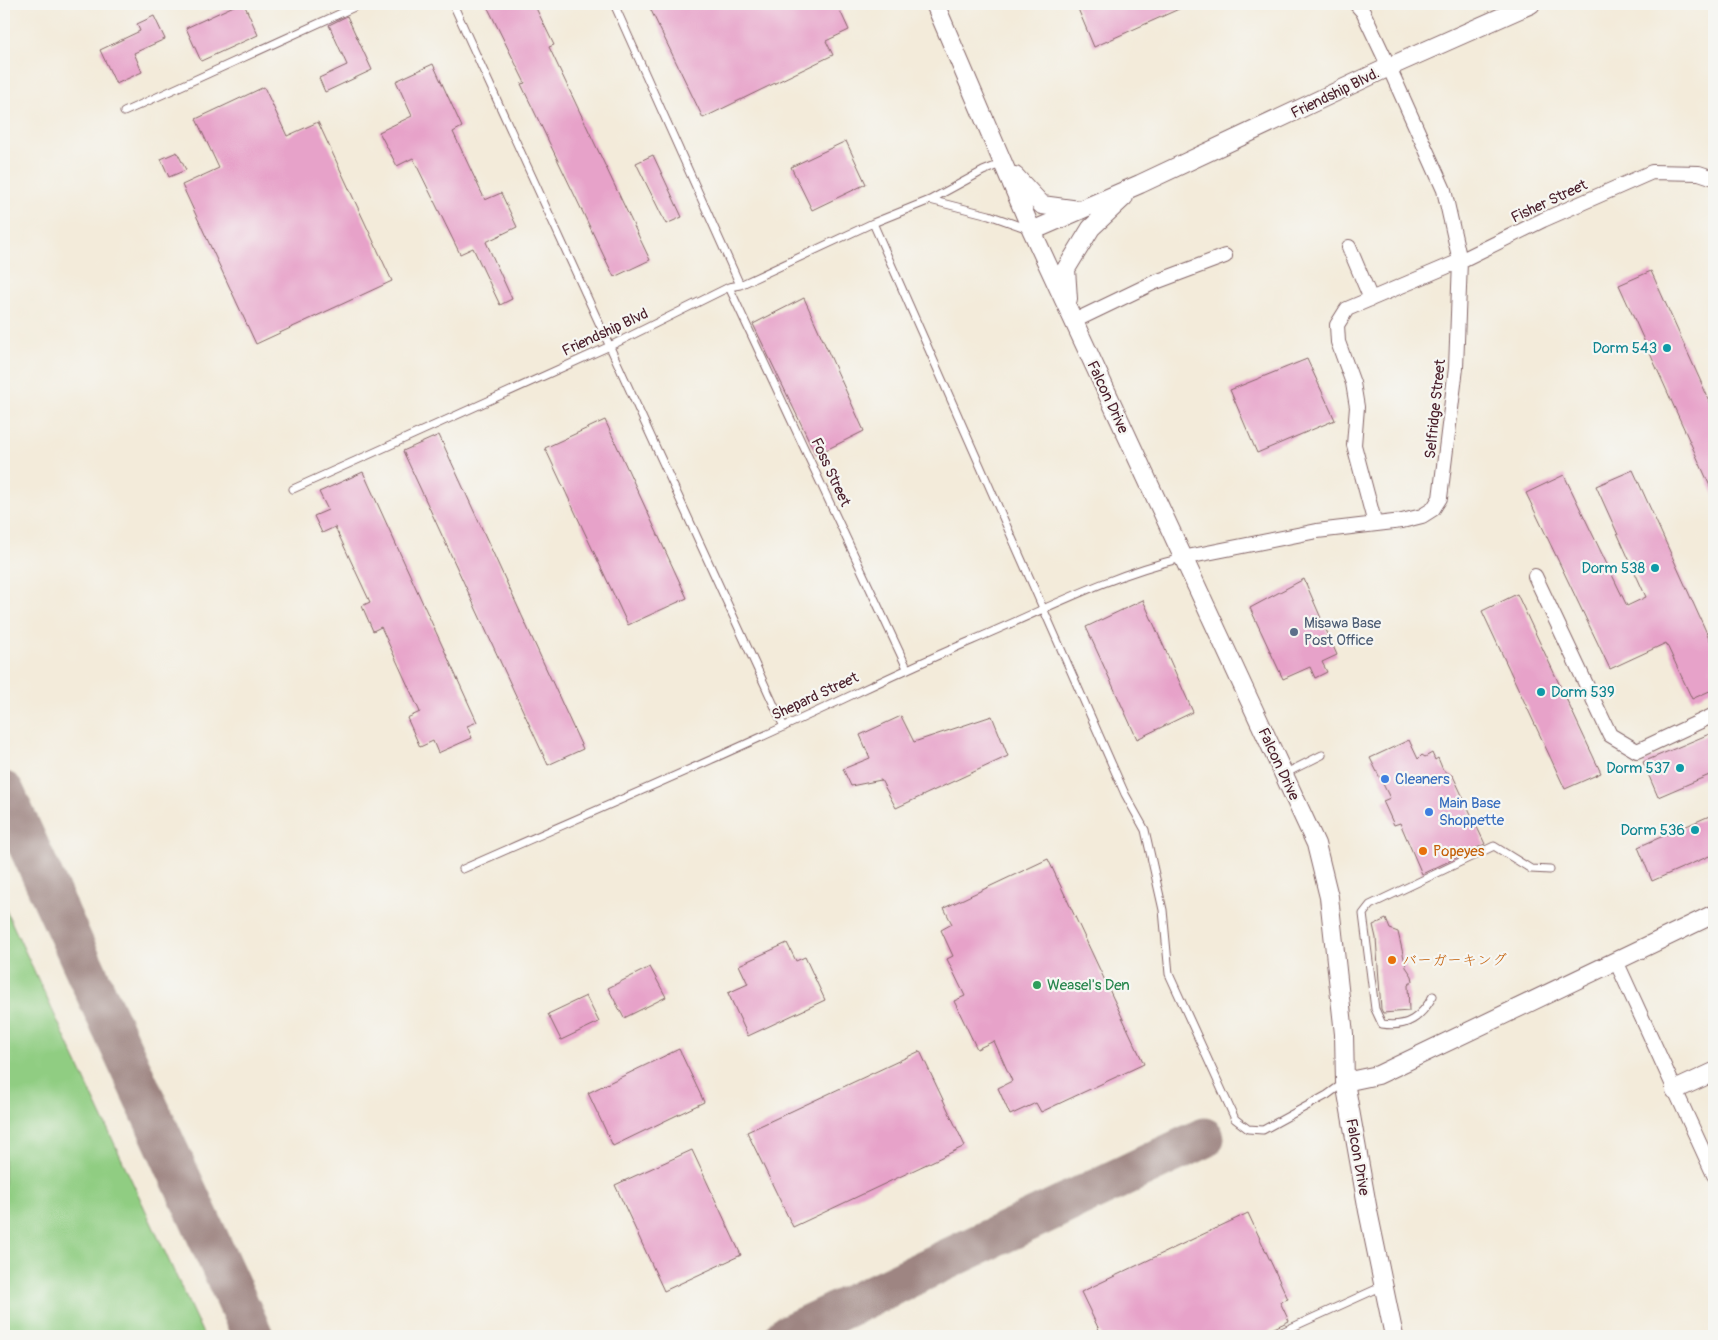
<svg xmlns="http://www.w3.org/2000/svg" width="1718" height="1340" font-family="Pangolin,'Klee One',sans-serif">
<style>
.green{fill:#90cd82;stroke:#6d7656}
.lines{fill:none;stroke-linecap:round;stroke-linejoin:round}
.taxiway{stroke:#9e8582;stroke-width:41}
.building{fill:#e7a2c9}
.service-casing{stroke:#856668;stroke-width:9}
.minor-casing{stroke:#856668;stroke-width:16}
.tertiary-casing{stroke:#856668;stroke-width:20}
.service{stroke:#fff;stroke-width:7}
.minor{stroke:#fff;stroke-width:14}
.tertiary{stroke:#fff;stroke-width:18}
.culture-dot{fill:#0f9aa8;stroke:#f6f6f2;stroke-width:2}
.service-dot{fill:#5c6f8a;stroke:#f6f6f2;stroke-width:2}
.shop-dot{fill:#3f7fe0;stroke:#f6f6f2;stroke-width:2}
.food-dot{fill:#e8710a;stroke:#f6f6f2;stroke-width:2}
.leisure-dot{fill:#2e9e5b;stroke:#f6f6f2;stroke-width:2}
.labels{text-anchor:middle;stroke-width:4.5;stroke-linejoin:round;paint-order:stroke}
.street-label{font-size:15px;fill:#4a1f2b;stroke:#f6f6f2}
.culture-label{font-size:15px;fill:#0d838f;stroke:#f6f6f2;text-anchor:end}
.service-label{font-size:15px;fill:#4e5e75;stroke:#f6f6f2;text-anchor:start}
.shop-label{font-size:15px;fill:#366cbe;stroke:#f6f6f2;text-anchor:start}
.food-label{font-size:15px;fill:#c56008;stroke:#f6f6f2;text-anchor:start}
.leisure-label{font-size:15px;fill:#27864d;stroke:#f6f6f2;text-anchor:start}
</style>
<rect width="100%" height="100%" fill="#f6f6f2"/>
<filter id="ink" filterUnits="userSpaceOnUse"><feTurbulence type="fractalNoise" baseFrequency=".02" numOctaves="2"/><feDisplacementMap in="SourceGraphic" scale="10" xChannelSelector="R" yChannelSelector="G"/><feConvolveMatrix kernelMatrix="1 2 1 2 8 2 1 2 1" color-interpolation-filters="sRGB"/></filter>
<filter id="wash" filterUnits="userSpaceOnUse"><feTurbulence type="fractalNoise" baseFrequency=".0096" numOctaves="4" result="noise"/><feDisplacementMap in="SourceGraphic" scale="20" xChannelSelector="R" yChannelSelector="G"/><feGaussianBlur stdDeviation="1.12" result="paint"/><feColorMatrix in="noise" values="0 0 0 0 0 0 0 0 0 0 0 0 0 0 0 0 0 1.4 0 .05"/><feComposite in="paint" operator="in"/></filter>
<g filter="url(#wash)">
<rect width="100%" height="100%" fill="#f3ebda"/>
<!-- green -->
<path class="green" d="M4,906L204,1336H4Z"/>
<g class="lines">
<!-- taxiway -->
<path class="taxiway" d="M4,792L253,1336
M785,1336L1204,1138"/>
</g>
<g id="blocks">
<!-- building -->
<path class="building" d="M238,4H244L258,35L201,61L186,28Z
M486,4H534L554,45L549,47L650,260L614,277L521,84L525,83Z
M648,4H837L849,30L826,41L833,55L703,118Z
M1076,4H1190L1094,47Z
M154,16L165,39L134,53L142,72L116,84L100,50L140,31L137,24Z
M347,16L372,70L325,92L319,78L347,65L329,25Z
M433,64L462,127L453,132L485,200L501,193L517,227L486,242L512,299L500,305L473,248L460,254L413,158L397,166L379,132L412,116L396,81Z
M264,87L287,136L318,122L392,281L256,344L182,185L219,168L196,119Z
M846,141L866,184L812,210L791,167Z
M177,152L186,170L169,177L161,159Z
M653,155L682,217L666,224L636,163Z
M1651,271L1714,411V495L1619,285Z
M804,298L864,431L816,455L753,324Z
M1307,359L1335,420L1257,453L1230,390Z
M605,420L687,598L628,625L545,448Z
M439,435L583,749L548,765L403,451Z
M1633,470L1714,649V689L1692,699L1666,643L1610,669L1526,493L1564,475L1627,606L1646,597L1596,486Z
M363,472L477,722L467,726L472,738L438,753L433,741L420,747L407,718L420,712L381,627L373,631L362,606L370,602L335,527L322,533L314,516L328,510L319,492Z
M1304,579L1337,655L1322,662L1327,672L1315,678L1310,667L1283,679L1250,608Z
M1517,594L1601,773L1565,789L1482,611Z
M1143,600L1193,712L1137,739L1086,627Z
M901,716L914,742L992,716L1008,756L896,808L881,780L851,786L843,769L870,758L860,735Z
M1714,732V773L1658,797L1643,762Z
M1409,740L1418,759L1422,755L1425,757L1432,753L1435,760L1438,758L1443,770L1453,776L1485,844L1422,874L1400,823L1394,825L1383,801L1390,798L1370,758Z
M1714,814V854L1652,881L1638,847Z
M1048,859L1144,1064L1041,1112L1036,1103L1010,1115L998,1088L1012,1081L994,1041L977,1049L954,1001L965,996L947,959L953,956L941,930L952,924L944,908Z
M1386,919L1390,929L1398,932L1406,967L1412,976L1413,981L1408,985L1409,1011L1383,1013L1381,1009L1376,938L1373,925Z
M787,943L796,961L805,957L825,1000L748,1036L728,993L748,984L739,965Z
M650,967L666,997L624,1018L608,988Z
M586,996L599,1022L561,1040L548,1014Z
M679,1049L704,1102L613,1146L588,1093Z
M920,1051L965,1146L793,1227L747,1132Z
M692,1150L741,1255L664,1291L615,1185Z
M1248,1213L1288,1299L1280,1302L1289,1321L1257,1336H1102L1081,1292Z"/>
</g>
</g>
<g filter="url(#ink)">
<use href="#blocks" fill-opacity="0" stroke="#856668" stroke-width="1"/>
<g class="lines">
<!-- service casing -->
<g class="service-casing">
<path id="service" d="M453,4L784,727
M614,4L740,285
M124,112L361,4
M930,200L989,215L1028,229
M873,223L1125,794L1145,830L1163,910L1169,974L1235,1119L1248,1129L1263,1130L1327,1095L1345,1082
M729,287L907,668
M293,489L610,346L729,287L740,285L873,223L930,200L983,171L1003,163
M1284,774L1322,755
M463,869C569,822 677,776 783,727C847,698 909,667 973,640C1042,611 1109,575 1182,558
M1433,996C1421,1017 1408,1028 1382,1024L1375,1009L1363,914L1370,905L1494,846L1531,869L1550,870
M1273,1336L1383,1286"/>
</g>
<!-- minor casing -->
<g class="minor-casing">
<path id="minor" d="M1349,247L1371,299
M1074,321L1153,283L1225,256
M1375,524L1354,445L1357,407L1353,383L1338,342L1337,325L1347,309L1460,261L1543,220L1652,172L1699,173L1714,178
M1182,558L1317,531L1402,521L1422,516L1433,509L1440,498L1456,368L1460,261L1444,190L1389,67L1363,12L1356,4
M1535,576L1610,735L1637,751L1714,715
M1616,961L1714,1175"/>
</g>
<!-- tertiary casing -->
<g class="tertiary-casing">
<path id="tertiary" d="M935,4L1032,231L1316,844L1329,897L1344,1034L1345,1082L1368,1211L1394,1336
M1015,176L1042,205L1079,210
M1032,231L1140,184L1389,67L1531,4
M1068,299L1066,269L1091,228L1124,197
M1345,1082L1378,1075L1714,914
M1675,1090L1714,1072"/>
</g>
<!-- service -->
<use href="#service" class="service"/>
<!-- minor -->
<use href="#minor" class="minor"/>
<!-- tertiary -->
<use href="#tertiary" class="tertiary"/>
</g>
</g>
<!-- markers -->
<g class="culture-dot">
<circle cx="1667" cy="348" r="5"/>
<circle cx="1655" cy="568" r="5"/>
<circle cx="1541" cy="692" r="5"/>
<circle cx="1680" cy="768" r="5"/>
<circle cx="1695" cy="830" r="5"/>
</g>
<circle class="service-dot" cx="1294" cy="632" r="5"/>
<g class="shop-dot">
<circle cx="1385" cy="779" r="5"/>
<circle cx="1429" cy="812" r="5"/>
</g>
<g class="food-dot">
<circle cx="1423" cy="851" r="5"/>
<circle cx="1392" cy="960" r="5"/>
</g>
<circle class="leisure-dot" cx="1037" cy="985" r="5"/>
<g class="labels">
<!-- street labels -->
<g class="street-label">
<text transform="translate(1335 93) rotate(-26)" y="5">Friendship Blvd.</text>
<text transform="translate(1549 201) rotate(-25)" y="5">Fisher Street</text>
<text transform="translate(605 332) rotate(-25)" y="5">Friendship Blvd</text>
<text transform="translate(1108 397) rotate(65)" y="5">Falcon Drive</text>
<text transform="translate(1435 409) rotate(-84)" y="5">Selfridge Street</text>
<text transform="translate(831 472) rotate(65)" y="5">Foss Street</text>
<text transform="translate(815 696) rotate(-25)" y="5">Shepard Street</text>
<text transform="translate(1279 764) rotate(65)" y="5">Falcon Drive</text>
<text transform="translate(1358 1157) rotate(80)" y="5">Falcon Drive</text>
</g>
<!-- culture labels -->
<g class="culture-label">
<text x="1657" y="353">Dorm 543</text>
<text x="1645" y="573">Dorm 538</text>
<text x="1551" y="697" text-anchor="start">Dorm 539</text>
<text x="1670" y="773">Dorm 537</text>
<text x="1685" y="835">Dorm 536</text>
</g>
<!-- service labels -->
<g class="service-label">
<text x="1304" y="628">Misawa Base<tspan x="1304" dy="17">Post Office</tspan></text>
</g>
<!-- shop labels -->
<g class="shop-label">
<text x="1395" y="784">Cleaners</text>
<text x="1439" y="808">Main Base<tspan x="1439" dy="17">Shoppette</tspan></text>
</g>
<!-- food labels -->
<g class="food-label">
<text x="1433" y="856">Popeyes</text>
<text x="1402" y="965">バーガーキング</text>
</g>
<!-- leisure labels -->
<g class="leisure-label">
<text x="1047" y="990">Weasel's Den</text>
</g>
</g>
<!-- margin -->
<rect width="1718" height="1340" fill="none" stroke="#f6f6f2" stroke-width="20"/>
</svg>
